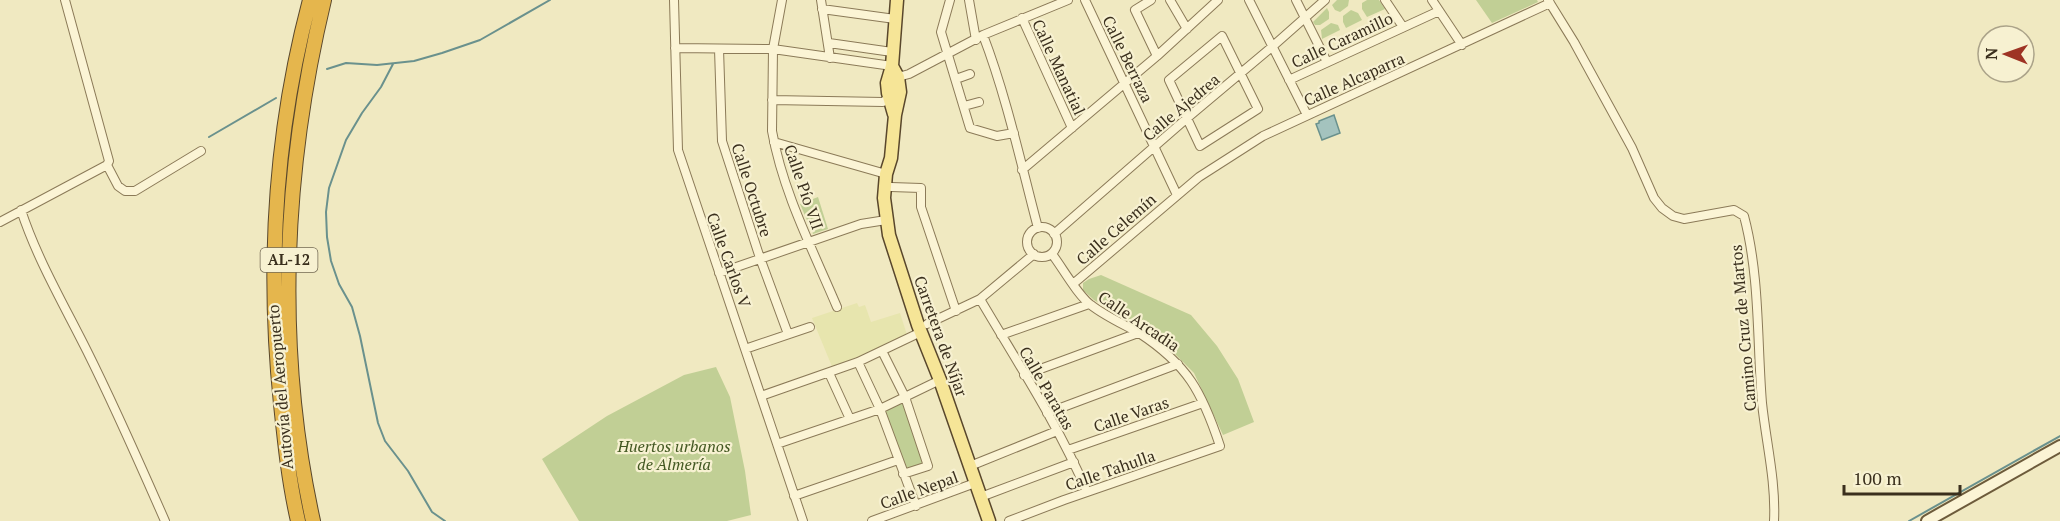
<svg xmlns="http://www.w3.org/2000/svg" width="2060" height="521" font-family="'PT Serif',serif">
<style>
.farmland{fill:#e7e5ae}
.green{fill:#c1cf95}
.water{fill:#a4c3be;stroke:#6a918d;stroke-width:1.5}
.lines{fill:none;stroke-linecap:round;stroke-linejoin:round}
.stream{stroke:#6a918d;stroke-width:2}
.street-casing{stroke:#8b7a58;stroke-width:10}
.secondary-casing{stroke:#6d5b3b;stroke-width:14}
.primary-casing{stroke:#59472c;stroke-width:15}
.highway-casing{stroke:#59472c;stroke-width:16}
.street{stroke:#fbf4d5;stroke-width:8}
.secondary{stroke:#fbf4d5;stroke-width:10}
.primary{stroke:#f6e597;stroke-width:12}
.highway{stroke:#e5b64d;stroke-width:14}
.labels{text-anchor:middle;stroke-width:4.5;stroke-linejoin:round;paint-order:stroke}
.shield{fill:#f7f1d1;stroke:#736953;stroke-width:1.5}
.shield-label{font-size:15px;font-weight:bold;fill:#3a2f1d}
.street-label{font-size:16px;fill:#3a2f1d;stroke:#f7f1d1}
.park-label{font-size:16px;font-style:italic;fill:#435822;stroke:#f7f1d1}
</style>
<rect width="100%" height="100%" fill="#f0e9c1"/>
<!-- farmland -->
<path class="farmland" d="M857,303L859,307L865,305L871,322L900,313L907,335L833,369L812,318Z"/>
<!-- green -->
<path class="green" d="M1337,0H1349L1348,6L1340,12L1335,10L1332,5Z
M1367,0H1379L1385,9L1367,17L1362,9V3Z
M1476,0H1537L1538,2L1492,23Z
M1327,8L1329,12V19L1320,25H1315L1313,22Z
M1351,10L1358,13L1362,20L1346,28L1343,22V16Z
M1331,23L1338,25L1340,30L1322,39L1321,30Z
M818,197L828,229L813,234L800,204Z
M1101,275L1191,315L1217,346L1238,379L1254,422L1223,435L1194,373L1169,348L1139,327L1094,300L1083,290V283L1089,279Z
M716,367L730,397L745,471L751,515L727,521H579L542,459L607,416L684,375Z
M905,397L928,466L903,474L880,409Z"/>
<!-- water -->
<path class="water" d="M1334,115L1340,133L1322,140L1316,124L1319,123V121Z"/>
<g class="lines">
<!-- stream -->
<path class="stream" d="M393,64L381,87L362,113L346,140L329,188L326,212L327,237L331,261L339,284L352,307L360,336L378,423L385,441L408,471L432,512L445,521
M327,69L346,63L377,65L414,61L442,53L480,40L550,0
M209,137L276,98
M1909,521L2060,436"/>
<!-- street casing -->
<g class="street-casing">
<path id="street" d="M674,0L678,150L803,521
M782,0L773,49L772,131C783,193 813,250 837,307
M821,0L830,58
M950,0L941,32L970,128L997,136L1014,133
M969,0L976,40
M1085,0L1177,195
M1151,0L1135,10L1157,56
M1170,0L1187,29
M1249,0L1307,115
M1296,0L1327,62
M1385,0L1403,27
M1432,0L1462,45
M1548,0L1574,42L1632,148L1654,198L1662,208L1673,216L1684,219L1734,210L1744,216C1760,276 1757,341 1762,403C1766,442 1776,481 1774,521
M822,9L895,19
M1022,18L1072,128
M983,35C1007,98 1021,164 1038,228
M1222,36L1258,109L1200,146L1169,80Z
M829,43L892,52
M675,48L773,49L892,66
M719,49L722,141L760,258L788,334
M898,77L909,74L983,35L1068,0
M956,79L970,74
M1289,80L1439,11
M772,100L883,102L889,97
M964,106L979,102
M774,142L886,174
M107,165L118,186L125,191H135L201,151
M1022,170L1157,56L1218,0
M891,187L921,188V207L956,311
M21,210C37,259 64,305 87,351C115,407 140,464 165,521
M0,222L107,165L109,161L65,0
M1027 242a15 15 0 1 1 30 0a15 15 0 1 1-30 0Z
M1054,234L1186,119L1273,46L1325,0
M719,273L861,224L886,220
M1073,284L1199,177L1263,136L1550,3
M980,299C1017,362 1058,424 1087,492
M927,324L980,299L1034,254
M1001,335L1089,304
M745,349L810,327
M882,351L905,397L928,466L903,474
M858,362L880,409L916,506
M829,373L850,419
M1024,375L1138,333
M761,396L858,362L921,332
M1047,413L1178,364
M777,444L880,409L940,380
M1068,450L1203,403
M975,464L1057,431
M986,495L1074,462
M794,496L898,460
M872,521L975,483
M1009,521L1064,500L1220,446C1202,392 1188,365 1139,333C1123,324 1105,316 1091,305C1078,296 1062,267 1052,254"/>
</g>
<!-- secondary casing -->
<g class="secondary-casing">
<path id="secondary" d="M1927,521L2060,446"/>
</g>
<!-- primary casing -->
<g class="primary-casing">
<path id="primary" d="M892,66L898,77L900,92L895,115L891,158L886,174L884,198L889,235L918,325L940,380L989,521
M894,114L888,93L887,83L892,66L897,0"/>
</g>
<!-- highway casing -->
<g class="highway-casing">
<path id="highway" d="M298,521C289,482 285,443 281,404C267,269 275,131 310,0
M313,521C275,349 283,171 324,0"/>
</g>
<!-- street -->
<use href="#street" class="street"/>
<!-- secondary -->
<use href="#secondary" class="secondary"/>
<!-- primary -->
<use href="#primary" class="primary"/>
<!-- highway -->
<use href="#highway" class="highway"/>
</g>
<g class="labels">
<!-- shield labels -->
<rect class="shield" x="260.5" y="248" width="57" height="24" rx="4.5"/>
<g class="shield-label">
<text x="289" y="265">AL-12</text>
</g>
<!-- street labels -->
<g class="street-label">
<text transform="translate(1342 40) rotate(-25)" y="6">Calle Caramillo</text>
<text transform="translate(1128 59) rotate(64)" y="6">Calle Berraza</text>
<text transform="translate(1059 67) rotate(65)" y="6">Calle Manatial</text>
<text transform="translate(1354 79) rotate(-24)" y="6">Calle Alcaparra</text>
<text transform="translate(1181 107) rotate(-40)" y="6">Calle Ajedrea</text>
<text transform="translate(804 187) rotate(71)" y="6">Calle Pío VII</text>
<text transform="translate(752 190) rotate(72)" y="6">Calle Octubre</text>
<text transform="translate(1116 229) rotate(-41)" y="6">Calle Celemín</text>
<text transform="translate(729 260) rotate(70)" y="6">Calle Carlos V</text>
<text transform="translate(1139 321) rotate(34)" y="6">Calle Arcadia</text>
<text transform="translate(1743 328) rotate(-95)" y="6">Camino Cruz de Martos</text>
<text transform="translate(941 336) rotate(70)" y="6">Carretera de Níjar</text>
<text transform="translate(280 387) rotate(-95)" y="6">Autovía del Aeropuerto</text>
<text transform="translate(1047 388) rotate(60)" y="6">Calle Paratas</text>
<text transform="translate(1131 414) rotate(-19)" y="6">Calle Varas</text>
<text transform="translate(1110 470) rotate(-19)" y="6">Calle Tahulla</text>
<text transform="translate(919 490) rotate(-20)" y="6">Calle Nepal</text>
</g>
<!-- park labels -->
<g class="park-label">
<text x="674" y="452">Huertos urbanos<tspan x="674" dy="18">de Almería</tspan></text>
</g>
</g>
<!-- north arrow -->
<g transform="translate(2006 54) rotate(271)"><circle r="28" fill="#f7f1d1" stroke="#aba389" stroke-width="1.5"/>
<path d="M0-4.5L10 22L0 15L-10 22Z" fill="#9e3324"/>
<text y="-9" font-size="16" font-weight="bold" text-anchor="middle" fill="#3a2f1d">N</text>
</g>
<!-- scale -->
<path d="M1844 485v9h116v-9" fill="none" stroke="#3a2f1d" stroke-width="3"/>
<text x="1853" y="485" font-size="18" fill="#3a2f1d" stroke="#f7f1d1" stroke-width="4.5" paint-order="stroke">100 m</text>
</svg>
